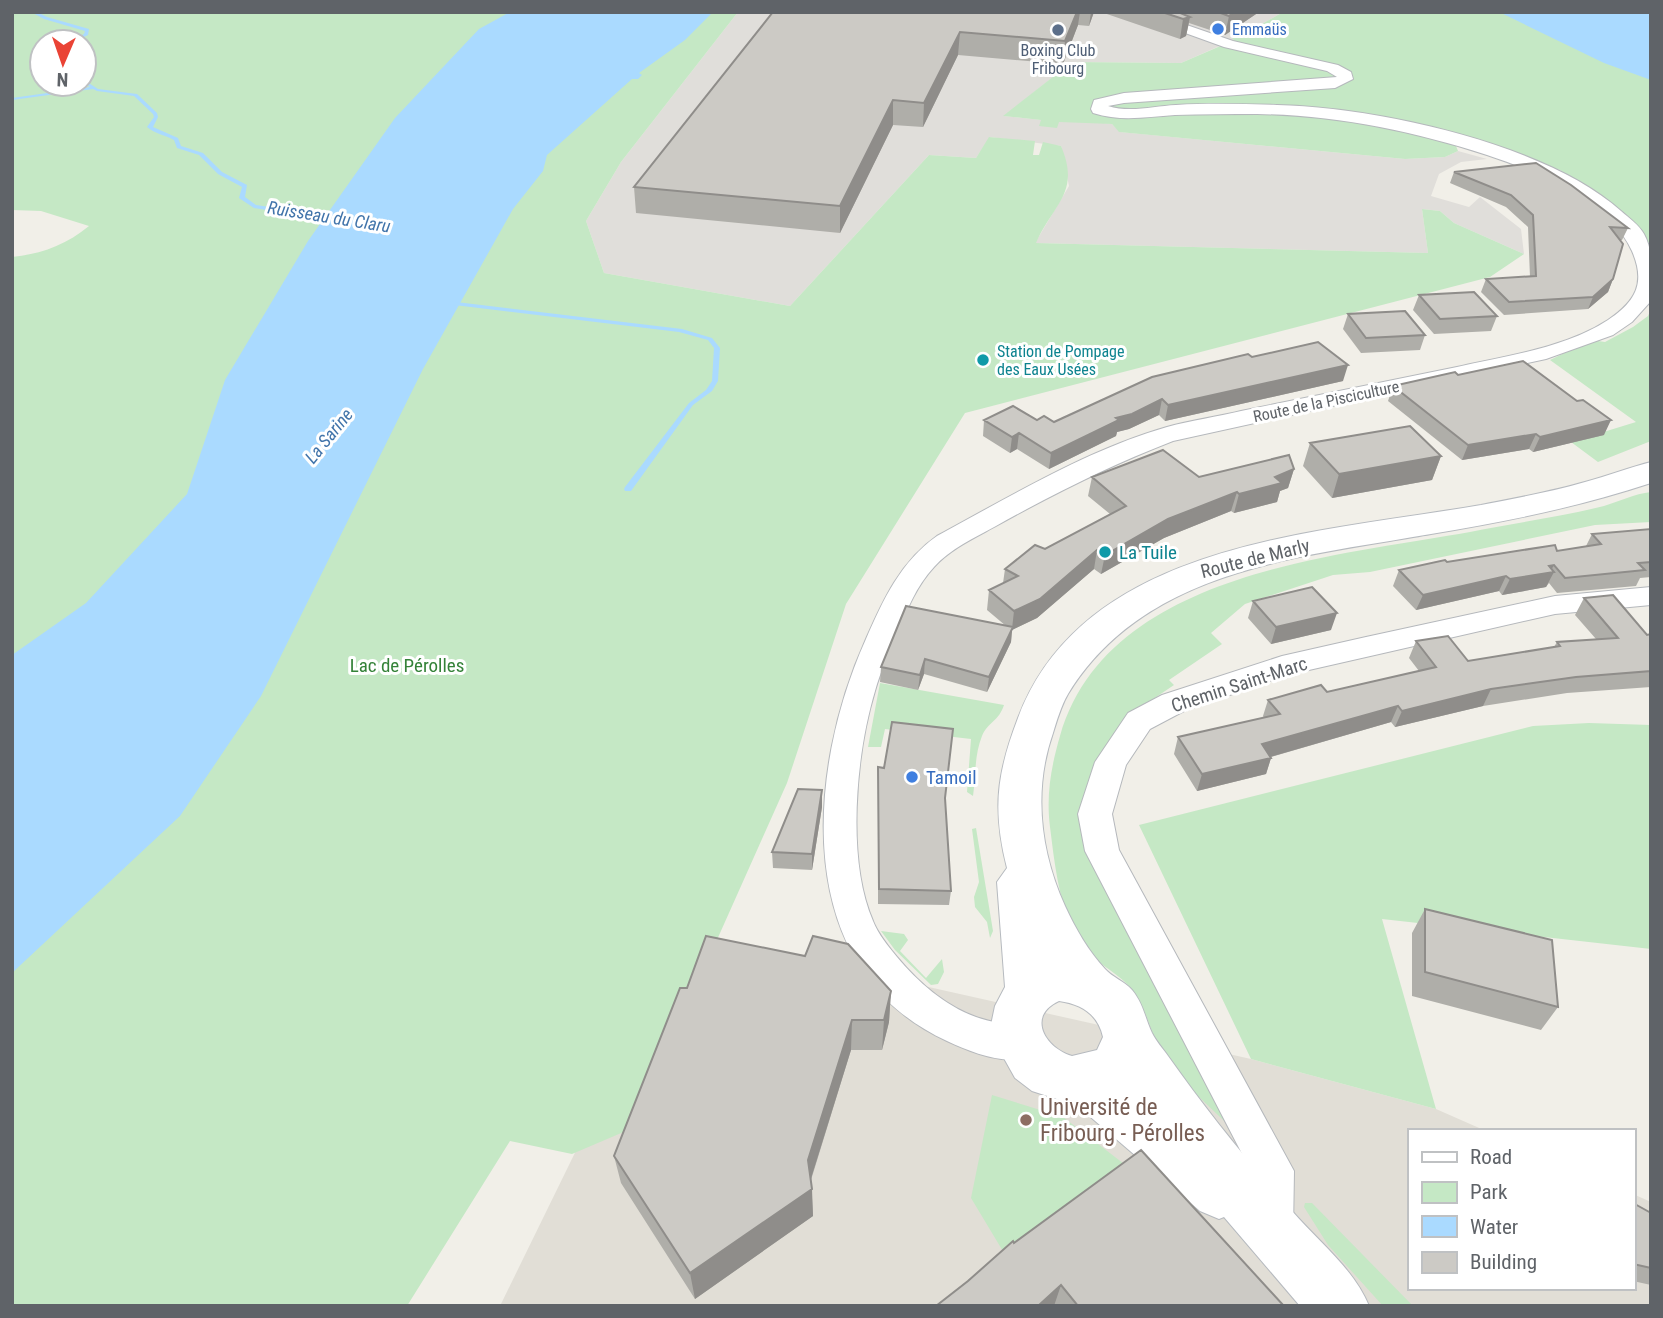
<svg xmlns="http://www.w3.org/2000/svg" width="1663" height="1318" font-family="'Roboto Condensed',sans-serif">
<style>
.industrial{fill:#e0deda}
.education{fill:#e1ded6}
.green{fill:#c5e8c5;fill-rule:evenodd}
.water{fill:#aadaff}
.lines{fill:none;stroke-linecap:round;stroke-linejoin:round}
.stream{fill:#aadaff;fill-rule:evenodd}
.street-casing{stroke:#b5b8bc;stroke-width:2}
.secondary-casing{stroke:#b6babf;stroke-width:2}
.street{fill:#fff;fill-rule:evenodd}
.secondary{fill:#fff;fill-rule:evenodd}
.wall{fill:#afaea9}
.shaded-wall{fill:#8f8d8a}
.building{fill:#cccac5;stroke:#8f8d8a;stroke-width:2}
.shop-dot{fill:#3f7fe0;stroke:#fff;stroke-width:2.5}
.service-dot{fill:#5c6f8a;stroke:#fff;stroke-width:2.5}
.culture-dot{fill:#0f9aa8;stroke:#fff;stroke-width:2.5}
.education-dot{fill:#8d6e63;stroke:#fff;stroke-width:2.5}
.labels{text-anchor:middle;stroke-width:6;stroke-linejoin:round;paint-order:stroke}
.far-shop-label{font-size:16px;fill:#366cbe;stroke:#fff;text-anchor:start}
.far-service-label{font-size:16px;fill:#4e5e75;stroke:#fff}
.far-culture-label{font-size:16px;fill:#0d838f;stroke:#fff;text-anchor:start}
.far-street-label{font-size:16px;fill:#5f6368;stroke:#fff}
.far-water-label{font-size:18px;font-style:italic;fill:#4174aa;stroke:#fff}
.culture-label{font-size:19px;fill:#0d838f;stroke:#fff;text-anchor:start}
.street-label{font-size:19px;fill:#5f6368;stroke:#fff}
.park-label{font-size:19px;fill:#348238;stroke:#fff}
.shop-label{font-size:19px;fill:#366cbe;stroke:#fff;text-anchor:start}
.near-education-label{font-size:23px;fill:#785e54;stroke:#fff;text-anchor:start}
</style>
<rect width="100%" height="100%" fill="#f1efe8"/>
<!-- industrial -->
<path class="industrial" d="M738,12H1128L1222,45L1181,63L1072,62L1004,116L1042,120L1040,126L1059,121L1095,122L1112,124L1120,132L1405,159L1445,157L1458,151L1487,159L1461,162L1439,174L1431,196L1469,207L1480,197L1521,229L1524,254L1454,223L1440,211L1422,209L1428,253L1035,243L1069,186L1061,146L990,137L976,158L929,155L790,306L604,273L586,221L621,162Z
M1148,12H1283L1232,41Z"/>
<!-- education -->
<path class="education" d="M683,932L1251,1059L1436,1109L1486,1131H1409V1288H1633V1194L1651,1202V1306H500Z"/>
<!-- green -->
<path class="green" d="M12,12H738L621,162L586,221L604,273L790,306L929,155L976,158L989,137L1035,141L1033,155H1039L1043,142L1061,146C1081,193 1053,204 1036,243L1428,253L1422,209L1440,211L1454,223L1524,254L1490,277L965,413L846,604L787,783L633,1128L572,1154L510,1141L407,1306H12V257C41,254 66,245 89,226L41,211L12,210ZM42,42H84V84H42Z
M1283,12H1651V247L1641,230L1625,214L1560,170L1442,141L1456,146L1458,151L1445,157L1405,159L1119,132L1112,124L1059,122L1057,128L1039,126L1041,120L1003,116L1072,62L1181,63L1232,41L1234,39L1231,38L1239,37Z
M1651,309V441L1598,462L1571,442L1636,422L1550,360L1591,340L1605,342L1633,327L1648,316Z
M1651,492V522L1595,525L1370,572L1333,575L1245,604L1211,633L1222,644L1169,680L1174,685L1128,716L1084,812L1242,1138L1199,1097L1190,1105C1183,1096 1172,1086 1167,1075C1155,1048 1150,1014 1132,990C1118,971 1092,963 1080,942C1059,908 1055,866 1050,827C1046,795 1051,767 1060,736C1107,573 1331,557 1470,532C1514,523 1560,517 1604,506C1620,501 1634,494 1651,492Z
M880,683L1004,705C999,721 988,722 982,736C974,756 976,776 973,796L967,792L971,739L885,729L881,747H868Z
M1589,723L1651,725V949L1382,919L1436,1109L1251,1059L1139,825L1533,726Z
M976,828L993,931L990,938L987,922L975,907L974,897L979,882L972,829Z
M881,931L904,934L908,940L900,951L926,978L942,959L944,972L938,984L931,985L895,950Z
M992,1095L1063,1117L1128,1167L1013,1268L971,1198Z
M1305,1203H1312L1413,1306H1383L1328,1245L1304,1207Z"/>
<!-- water -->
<path class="water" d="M510,12H713L685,40L639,73L642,75L638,79H632L547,155L543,171L513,209L423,369L261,696L180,816L12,973V655L86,603L187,494L225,380L308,241L395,118L479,29Z
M1499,12H1644L1651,15V80L1604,63Z"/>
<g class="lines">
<!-- stream -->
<path class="stream" d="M31,12H37L47,17L89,29L88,35L74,42H68L84,34L85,31L44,19Z
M84,80L98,89L137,94L157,113L158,117L153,127L178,138L181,146L203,153L222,172L247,185L245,197L256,205L336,217L339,219L336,221L254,208L239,198L242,187L218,174L199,155L177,148L174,140C165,135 155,134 147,127L154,117L153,114L134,96L97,91L93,89L12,100V98L90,87L84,83Z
M448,301L682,329L712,338L720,348L718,381L712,391L693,405L631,491H625L624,489L625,487L689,403L706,390L712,381L714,348L708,340L679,332L446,304L445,303Z"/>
<!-- street casing -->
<g class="street-casing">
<path id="street" d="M1127,12H1149L1233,41L1338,65L1351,72L1353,79L1335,88L1124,103L1108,106C1130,113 1154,106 1176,105C1210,103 1243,104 1277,105C1376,107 1547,144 1621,211C1629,218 1639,225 1644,234C1655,254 1651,279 1651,301L1632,322L1613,335L1546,359L1173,441C1111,465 1053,494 996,526C974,538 950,549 934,567C916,586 906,612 896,636C889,654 880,672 875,691C856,754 846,859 873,921C878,934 888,946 897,957C917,981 945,1006 976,1017C995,1024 1014,1024 1033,1030L1038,1043L1033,1056C1005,1066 973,1053 947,1041C790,969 807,770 866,639C883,600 901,561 937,536C1011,496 1087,450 1167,427C1192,420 1217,417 1241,411C1313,396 1385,382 1457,367C1506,356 1565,348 1608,320C1636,301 1646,283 1632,251C1609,200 1538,172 1487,155C1413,131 1335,115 1257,114C1230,114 1202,114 1175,115C1146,117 1121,122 1093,113L1091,109L1094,100L1124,93L1337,77L1327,71L1224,47Z
M1651,587V605L1555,614L1366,657L1287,675L1184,711L1150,729L1126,765L1112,814L1119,850L1294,1171L1293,1230L1286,1245L1271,1252L1256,1245L1249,1230L1252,1173L1085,851L1078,814L1095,762L1128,713L1162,695L1282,656L1366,637L1555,596Z"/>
</g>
<!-- secondary casing -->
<g class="secondary-casing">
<path id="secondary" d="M1651,462V483C1579,507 1505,522 1431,534C1300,557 1144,569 1068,694C1061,706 1057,720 1053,733C1033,790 1040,851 1065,906C1075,928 1089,952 1105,969C1112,977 1124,981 1132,990C1143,1003 1145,1018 1152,1033C1156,1041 1163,1049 1168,1056C1206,1110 1248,1162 1292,1211C1318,1241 1354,1269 1369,1306H1300L1224,1217L1219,1219L1200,1211L1087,1114L1069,1103L1032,1091L1015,1078L996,1044L991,1025L995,1006L1005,987L997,882L1007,868C992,809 997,773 1018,718C1085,540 1322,533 1481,505C1516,498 1551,492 1585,482C1607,476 1628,468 1651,462ZM1059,1001C1081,1004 1098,1014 1103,1037L1097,1050L1072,1056C1045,1048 1026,1016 1059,1001Z"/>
</g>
<!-- street -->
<use href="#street" class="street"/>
<!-- secondary -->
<use href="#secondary" class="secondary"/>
</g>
<!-- wall -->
<path class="wall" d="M773,12H1094L1089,26L1078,25L1063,64L958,55L923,127L893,125L840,233L636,213L634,187Z
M1101,12H1259L1225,35L1189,23L1186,36L1180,39Z
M1454,172L1628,228L1622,240H1619L1613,279L1608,292L1588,309L1504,315L1481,292L1486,279L1530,277L1528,227L1506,207L1450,183Z
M1419,295L1497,316L1491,331L1434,334L1413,310Z
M1348,314L1425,335L1420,350L1361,353L1343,329Z
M1252,357L1343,381L1165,421L1159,415L1129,429L1117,432L1116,436L1049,469L1017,449L1010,453L983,436L984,420H1037L1054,422Z
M1458,375L1604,435L1533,452L1529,449L1462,460L1388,401L1393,386Z
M1310,443L1441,456L1432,480L1332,498L1303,466Z
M1294,469L1288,488L1280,491L1277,502L1234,513L1231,511L1164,538L1101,574L1094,569L1037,618L1012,630L1011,642L987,692L924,674L918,690L880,682L881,667L1006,626L987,610L989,590L1003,583L1005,569L1045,549L1110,514L1088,496L1092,477H1199Z
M1651,529V577L1640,578L1636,586L1557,593L1549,583L1546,587L1502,595L1499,591L1416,610L1393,586L1399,570L1447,562L1557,551L1586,546L1592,534Z
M1584,598L1647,635L1651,634V687L1567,693L1483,706L1395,727L1391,722L1271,757V758L1266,774L1197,791L1174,754L1178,737L1264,718L1263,716L1268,700L1327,692L1419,671L1409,658L1416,641L1468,661L1554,647L1557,642L1596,639L1575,615Z
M1253,601L1331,630L1271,644L1248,618Z
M878,767L945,800L951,891L949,905L878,904Z
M822,790V807L812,870L773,868L772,852Z
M1425,909L1558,1007L1541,1030L1412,996V933Z
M687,988L891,991L889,1022L882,1050H851L811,1180L813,1216L695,1299L621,1183L614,1156Z
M1633,1203L1651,1213V1285L1633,1281Z
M1014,1243L1284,1306H936Z"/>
<!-- shaded-wall -->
<path class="shaded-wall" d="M1077,12H1080L1078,25L1063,64L1065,41Z
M1091,12H1094L1089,26Z
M1234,12H1259L1225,35L1229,16Z
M1190,17L1186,36L1180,39L1183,19Z
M960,32L958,55L923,127L924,103Z
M893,100V125L840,233V206Z
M1613,279L1608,292L1588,309L1593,297Z
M1348,365L1343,381L1165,421L1168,405Z
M1162,399L1159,415L1129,429L1117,432L1116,436L1049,469L1051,453L1116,418Z
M1611,420L1604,435L1533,452L1540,437Z
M1019,433L1017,449L1010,453L1012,437Z
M1536,434L1529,449L1462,460L1468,445Z
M1441,456L1432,480L1332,498L1339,474Z
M1294,469L1288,488L1280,491L1277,502L1234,513L1239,494L1275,477Z
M1237,492L1231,511L1164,538L1101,574L1105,555L1168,519Z
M1097,550L1094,569L1037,618L1012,630L1011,642L987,692L989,677L1012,629L1014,611Z
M1554,565L1550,572H1554L1546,587L1502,595L1510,579Z
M1506,576L1499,591L1416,610L1423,595Z
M1337,613L1331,630L1271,644L1276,627Z
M925,659L924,674L918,690L920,675Z
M1491,689L1483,706L1395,727L1402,711Z
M1398,706L1391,722L1256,761L1262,744Z
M1271,758L1266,774L1197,791L1202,774Z
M822,790V807L812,870V854Z
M891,991L889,1022L882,1050L884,1020Z
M852,1020L851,1050L808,1188V1160Z
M812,1189L813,1216L695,1299L690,1273Z
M1061,1285L1054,1306H1038Z"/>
<!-- building -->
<path class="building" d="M773,12H1077L1065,41L960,32L924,103L893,100L840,206L634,187Z
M1162,12H1178L1190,17L1183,19Z
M1218,12H1234L1229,16Z
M1536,163L1571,185L1628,228L1610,227L1623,244L1613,279L1593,297L1509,302L1486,279L1536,276L1533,215L1511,195L1454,172Z
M1474,292L1497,316L1440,319L1419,295Z
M1405,311L1425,335L1366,338L1348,314Z
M1318,342L1348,365L1168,405L1162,399L1132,414L1116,418L1119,420L1051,453L1019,433L1012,437L984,420L1013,406L1037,420L1044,416L1054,422L1152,377L1248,354L1252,357Z
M1523,361L1577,401L1583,400L1611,420L1540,437L1536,434L1468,445L1393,386L1455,372L1458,375Z
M1410,426L1441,456L1339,474L1310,443Z
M1163,450L1199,477L1289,455L1294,469L1275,477L1282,483L1239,494L1237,492L1168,519L1105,555L1097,550L1040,599L1014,611L989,590L1018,576L1005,569L1035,545L1045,549L1126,506L1092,477Z
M1651,529V562L1638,563L1645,570L1565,578L1554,565L1549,566L1554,572L1510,579L1506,576L1423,595L1399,570L1445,560L1447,562L1555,545L1557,551L1601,544L1592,534Z
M1312,587L1337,613L1276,627L1253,601Z
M1613,595L1647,635L1651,634V671L1576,677L1491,689L1402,711L1398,706L1262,744L1271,758L1202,774L1178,737L1280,714L1268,700L1321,685L1327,692L1436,667L1416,641L1448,636L1468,661L1560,646L1557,642L1618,638L1584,598Z
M906,606L1013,627L989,677L925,659L920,675L881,667Z
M892,722L953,729L945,798L951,891L879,889L878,767L884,768Z
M798,789L822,790L812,854L772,852Z
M1425,909L1552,940L1558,1007L1425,972Z
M706,936L805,956L813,936L848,944L891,991L884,1020H852L808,1160L812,1189L690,1273L614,1156L680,988H687Z
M1141,1150L1284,1306H1078L1061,1285L1038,1306H936L968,1281L1013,1241L1014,1243Z
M1633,1203L1651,1213V1268L1633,1264Z"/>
<!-- markers -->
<g class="shop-dot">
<circle cx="1218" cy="29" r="7"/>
<circle cx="912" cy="777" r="7"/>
</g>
<circle class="service-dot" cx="1058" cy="30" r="7"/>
<g class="culture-dot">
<circle cx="983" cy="360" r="7"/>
<circle cx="1105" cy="552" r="7"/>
</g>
<circle class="education-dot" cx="1026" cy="1120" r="7"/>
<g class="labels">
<!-- far-shop labels -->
<g class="far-shop-label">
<text x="1232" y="35">Emmaüs</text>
</g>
<!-- far-service labels -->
<g class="far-service-label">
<text x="1058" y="56">Boxing Club<tspan x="1058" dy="18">Fribourg</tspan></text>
</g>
<!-- far-culture labels -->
<g class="far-culture-label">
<text x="997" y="357">Station de Pompage<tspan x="997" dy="18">des Eaux Usées</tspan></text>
</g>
<!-- far-street labels -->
<g class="far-street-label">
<text transform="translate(1326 401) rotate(-12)" y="6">Route de la Pisciculture</text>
</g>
<!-- far-water labels -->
<g class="far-water-label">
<text transform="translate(329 217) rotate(9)" y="6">Ruisseau du Claru</text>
<text transform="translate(329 436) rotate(-51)" y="6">La Sarine</text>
</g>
<!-- culture labels -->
<g class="culture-label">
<text x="1119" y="559">La Tuile</text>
</g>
<!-- street labels -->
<g class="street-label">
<text transform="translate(1255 558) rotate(-14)" y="7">Route de Marly</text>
<text transform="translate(1239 684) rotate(-18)" y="7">Chemin Saint-Marc</text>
</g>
<!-- park labels -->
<g class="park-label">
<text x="407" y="672">Lac de Pérolles</text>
</g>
<!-- shop labels -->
<g class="shop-label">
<text x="926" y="784">Tamoil</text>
</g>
<!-- near-education labels -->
<g class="near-education-label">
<text x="1040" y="1115">Université de<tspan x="1040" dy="26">Fribourg - Pérolles</tspan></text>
</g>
</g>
<!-- border -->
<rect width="1663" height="1318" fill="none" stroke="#5f6368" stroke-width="28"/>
<!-- legend -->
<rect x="1408" y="1129" width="228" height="161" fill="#ffffff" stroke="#bfc1c3" stroke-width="2"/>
<rect x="1422" y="1152" width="35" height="10" fill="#ffffff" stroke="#bfc1c3" stroke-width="2"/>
<text x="1470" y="1164" font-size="21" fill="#5f6368">Road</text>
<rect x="1422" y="1182" width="35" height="21" fill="#c5e8c5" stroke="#bfc1c3" stroke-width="2"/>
<text x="1470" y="1199" font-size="21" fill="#5f6368">Park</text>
<rect x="1422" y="1216" width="35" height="21" fill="#aadaff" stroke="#bfc1c3" stroke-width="2"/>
<text x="1470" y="1234" font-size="21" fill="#5f6368">Water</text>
<rect x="1422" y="1252" width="35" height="21" fill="#cccac5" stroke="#bfc1c3" stroke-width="2"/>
<text x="1470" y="1269" font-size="21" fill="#5f6368">Building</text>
<!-- north arrow -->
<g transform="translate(63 63) rotate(182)"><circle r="33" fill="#ffffff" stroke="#bfc1c3" stroke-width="2"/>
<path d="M0-5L12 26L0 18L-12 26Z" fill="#ea4335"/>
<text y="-10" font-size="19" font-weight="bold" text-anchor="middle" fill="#5f6368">N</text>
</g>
</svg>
